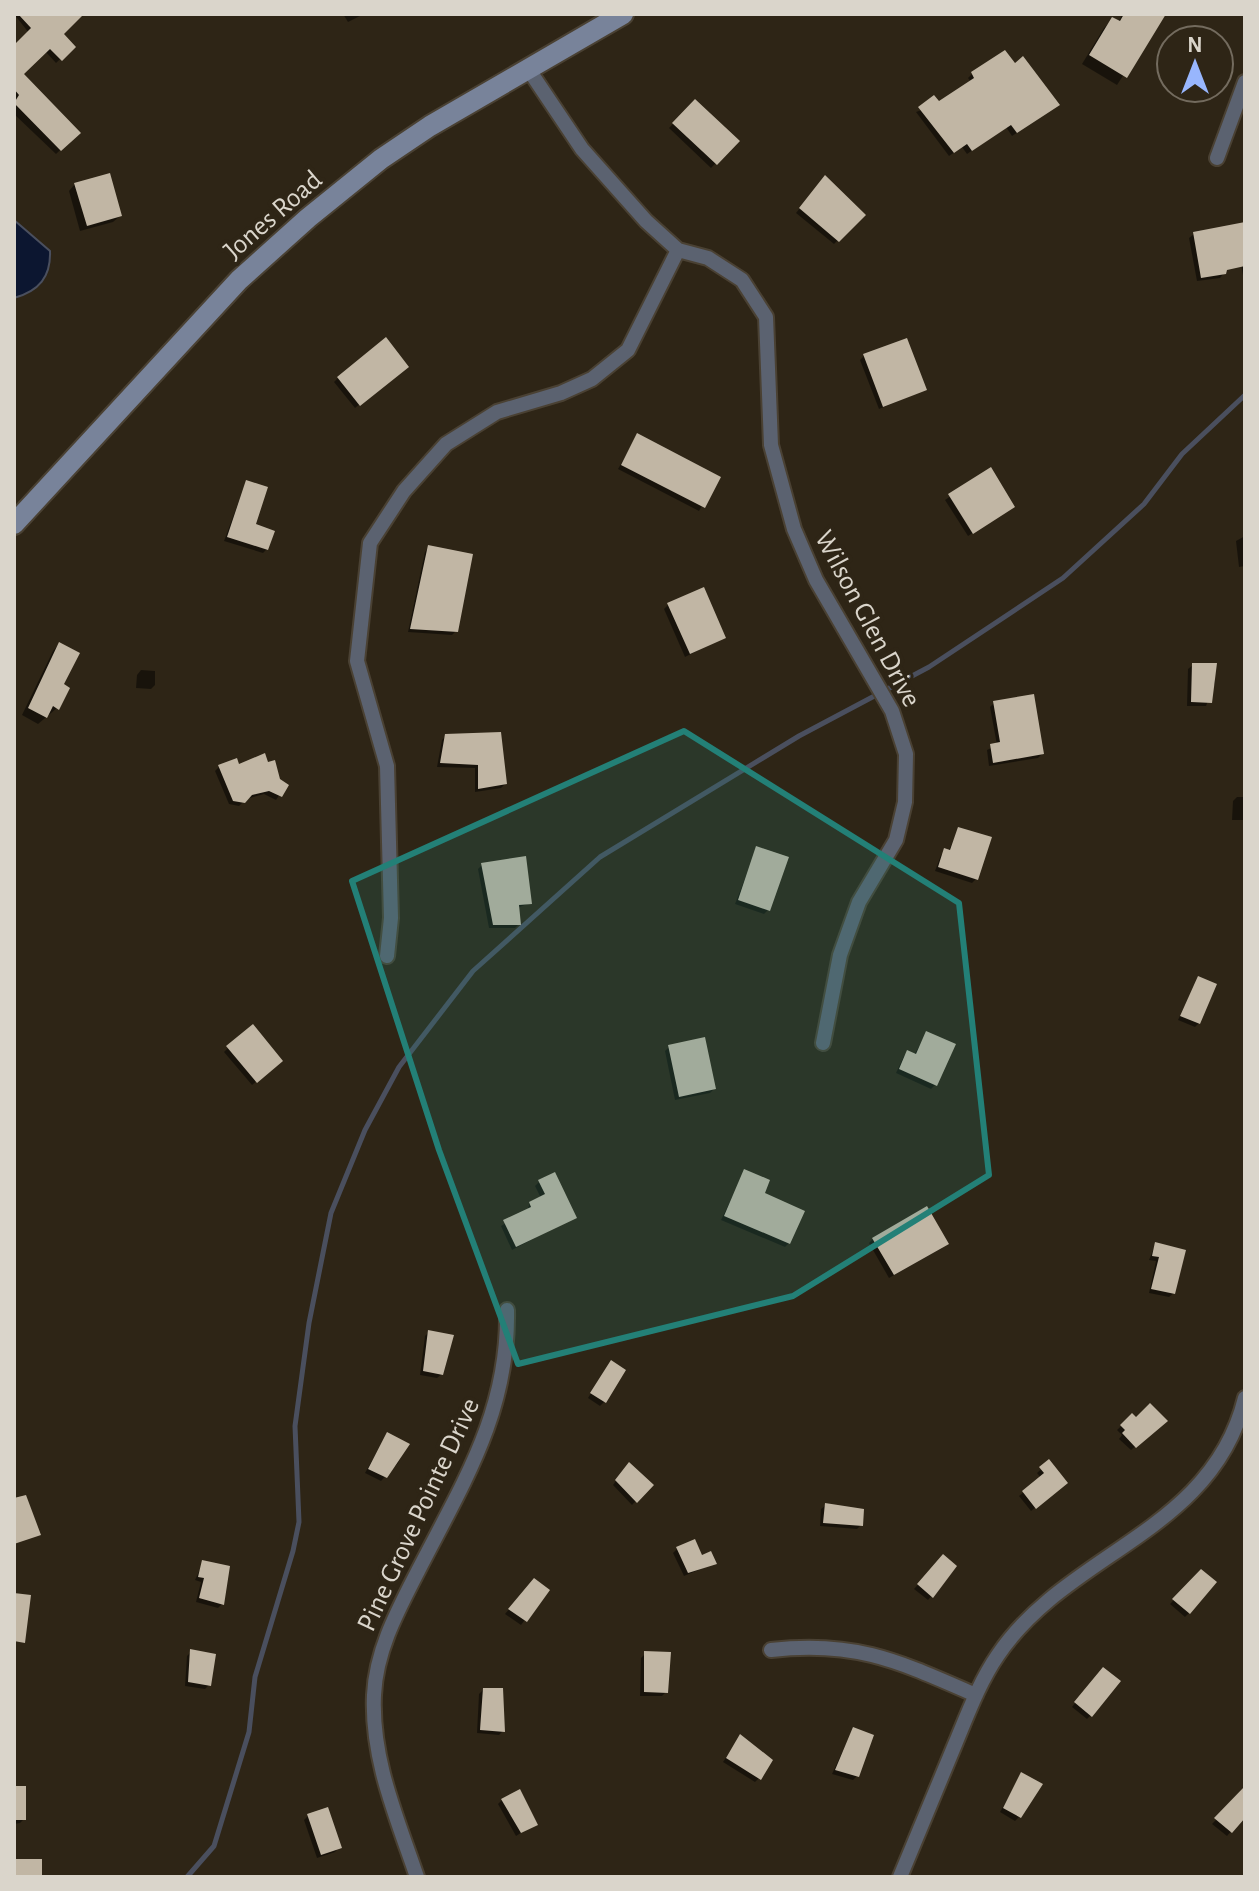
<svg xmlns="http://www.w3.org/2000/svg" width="1259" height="1891" font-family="'Alegreya Sans',sans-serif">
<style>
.water{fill:#0c1630;stroke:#4a4f5e;stroke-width:2}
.shadow{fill:#0007}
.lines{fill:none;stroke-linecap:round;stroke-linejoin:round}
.stream{stroke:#4a4f5e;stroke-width:5}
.building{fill:#c1b6a4}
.street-casing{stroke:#4a4133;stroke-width:18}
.secondary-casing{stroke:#4a4133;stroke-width:24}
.street{stroke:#5b6270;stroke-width:14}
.secondary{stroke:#78839a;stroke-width:20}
.marked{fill:#238077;fill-opacity:0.2;stroke:#238077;stroke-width:6;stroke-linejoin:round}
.labels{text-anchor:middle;stroke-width:8;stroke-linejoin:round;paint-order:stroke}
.street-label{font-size:28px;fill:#dad5cb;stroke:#2e2516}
</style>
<rect width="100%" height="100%" fill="#2e2516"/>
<!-- water -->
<path class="water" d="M14,220L50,251C51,277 39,291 14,298Z"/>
<!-- shadow -->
<path class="shadow" d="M14,14H81L61,34L73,47L56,63L45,51L21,74L78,133L56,154L14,114V48L29,33Z
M343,14H364L348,22Z
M1123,14H1163L1117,85L1082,64L1104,28L1112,20L1118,22Z
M972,74L1054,108L1012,136L1006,127L967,154L962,147L949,156L916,112L938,104L971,82L968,78Z
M695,101L737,141L711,168L669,128Z
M821,182L863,215L834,244L796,213Z
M75,184L120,216L113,222L80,231L69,191Z
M1245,225V281H1244L1235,230Z
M1194,234L1224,273L1220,278L1197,281L1189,238Z
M864,356L925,390L879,409L860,360Z
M402,370L355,408L334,382L338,378Z
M637,436L718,478L699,511L618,469Z
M990,470L1009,510L968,536L945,500Z
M246,482L253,526L267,549L263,553L224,541Z
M1245,536V566L1239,567L1236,541Z
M429,547L456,631L452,635L408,632L425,552Z
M668,605L724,637L685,657L664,609Z
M59,644L57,708L38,724L22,715L53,651Z
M1193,665H1215V683L1206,706H1187L1188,669Z
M141,670L155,671V685L151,689L136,688L137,675Z
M994,703L1042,754L1038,758L989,766L987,750L997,745L990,707Z
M446,736L505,784L501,788L475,792V768L437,767L442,740Z
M238,766L279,781L286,785L276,800L264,794L246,799L239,806L229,804L215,771L219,767Z
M1237,797H1245V820H1232L1233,801Z
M959,829L976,879L972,883L935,871L941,855L948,852Z
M757,848L768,910L764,914L735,904Z
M482,865L530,903L517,908L519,924L515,928H489L478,869Z
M1198,978L1199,1023L1195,1027L1178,1020Z
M927,1033L935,1085L931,1089L896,1073L904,1056L908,1052L914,1055Z
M669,1047L714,1089L710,1093L675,1100L665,1051Z
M228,1048L277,1064L252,1085L224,1052Z
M745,1171L789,1243L785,1247L721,1220Z
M539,1182L575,1217L512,1250L501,1226L527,1211L530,1203L541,1198L535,1186Z
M873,1239L942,1248L889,1278L869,1243Z
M1155,1245L1174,1293L1169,1297L1149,1293L1156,1261L1149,1260Z
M429,1332L442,1374L437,1378L420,1375L425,1336Z
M607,1367L604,1402L600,1406L588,1398Z
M1132,1416L1161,1425L1131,1450L1119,1439L1122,1435L1117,1430Z
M387,1434L407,1445L398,1463L381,1481L365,1473Z
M1049,1462L1061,1487L1031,1511L1019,1496L1041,1478L1037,1473Z
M625,1468L651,1485L632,1505L613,1485Z
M826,1505L861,1525L857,1529L820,1526L821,1509Z
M677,1549L701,1558L715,1563L684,1576L673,1553Z
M943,1557L944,1582L928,1600L914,1589Z
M203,1563L222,1604L218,1608L196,1602L201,1582L195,1580Z
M1201,1572L1189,1613L1185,1617L1170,1604Z
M534,1581L547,1590L521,1625L505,1614Z
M191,1652L209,1685L205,1689L185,1686L187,1656Z
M645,1654L666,1692L662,1696H640L641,1658Z
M1099,1673L1091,1715L1087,1719L1072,1707Z
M483,1690L503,1731L499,1735L477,1733L479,1694Z
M853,1729L857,1776L853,1780L832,1774Z
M740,1737L759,1778L755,1782L723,1762Z
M1022,1774L1019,1817L1015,1821L1000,1812Z
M14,1779L24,1819L20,1823L14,1824Z
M1241,1794L1245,1797V1815L1227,1836L1212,1824Z
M502,1800L535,1824L516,1836L498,1804Z
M308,1816L339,1847L335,1852L317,1858L304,1820Z"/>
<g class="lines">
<!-- stream -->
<path class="stream" d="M187,1877L214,1846L249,1732L255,1677L293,1551L299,1522L295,1426L309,1323L331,1213L365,1130L399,1067L473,971L600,857L799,736L929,667L1063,578L1144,504L1182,454L1245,395"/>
</g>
<!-- building -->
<path class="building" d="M18,14H84L64,34L76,47L62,61L50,49L24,74L81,133L61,151L14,103L19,95L14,89V45L31,28Z
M1124,14H1166L1127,78L1089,55L1112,17L1120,21Z
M1005,50L1015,63L1023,56L1060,105L1017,133L1011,125L972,151L967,144L954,153L918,107L934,95L939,101L974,78L971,72Z
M695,99L740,141L717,165L672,123Z
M110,173L122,216L87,226L74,183Z
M825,175L866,215L839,242L799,208Z
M1245,222V266L1227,270L1226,274L1201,278L1193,232Z
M386,337L409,367L360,406L337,377Z
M907,338L927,390L883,407L863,354Z
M637,433L721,477L705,508L621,465Z
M991,467L1015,507L973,534L948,494Z
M246,480L268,487L256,524L275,531L268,550L227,537Z
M428,545L473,554L458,632L410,629Z
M704,587L726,638L690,654L667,603Z
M59,642L80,653L64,684L70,688L59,710L53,706L47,718L28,708Z
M1192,663H1217L1212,703L1191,702Z
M1034,694L1044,754L993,763L990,744L1000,742L993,701Z
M501,732L507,784L478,789V765L440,763L445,734Z
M265,753L268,762L275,760L280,779L289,785L282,797L269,791L252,795L245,803L233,801L218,765L237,758L239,764Z
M958,827L992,837L978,880L938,867L944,848L950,850Z
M756,846L789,857L770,911L738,900Z
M526,856L532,904L519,905L521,925H493L481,863Z
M1198,976L1217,984L1200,1024L1180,1016Z
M253,1024L283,1061L257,1083L226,1046Z
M926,1031L956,1044L937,1086L899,1069L907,1050L916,1054Z
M705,1037L716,1089L679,1097L668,1045Z
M744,1169L770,1180L765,1193L805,1211L790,1244L724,1216Z
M555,1172L577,1218L516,1247L503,1220L531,1207L529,1202L545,1194L538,1180Z
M927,1206L949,1244L894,1275L872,1238Z
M1155,1242L1186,1250L1175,1294L1151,1289L1159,1257L1152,1256Z
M428,1330L454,1335L443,1375L423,1371Z
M611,1360L626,1370L606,1403L590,1393Z
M1150,1403L1168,1421L1136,1448L1122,1433L1125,1430L1120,1425L1132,1413L1136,1417Z
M387,1432L410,1444L387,1478L368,1469Z
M1049,1459L1068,1483L1036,1509L1022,1491L1044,1473L1039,1467Z
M629,1462L654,1485L637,1503L615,1480Z
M26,1495L41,1535L14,1544V1498Z
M825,1503L864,1509L863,1526L823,1523Z
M695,1539L702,1555L711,1551L717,1564L688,1573L676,1547Z
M943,1554L957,1566L933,1598L917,1584Z
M202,1560L230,1566L224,1605L199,1598L204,1578L198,1577Z
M1201,1569L1217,1582L1190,1614L1172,1599Z
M534,1578L550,1590L527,1622L508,1609Z
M14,1593L31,1595L25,1643L14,1641Z
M190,1649L216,1654L211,1686L188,1682Z
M644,1651L671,1652L668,1693L644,1692Z
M1103,1667L1121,1681L1092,1717L1074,1702Z
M483,1688H503L505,1732L480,1730Z
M853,1727L874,1735L859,1777L835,1770Z
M740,1734L773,1760L761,1780L726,1758Z
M1021,1772L1043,1784L1021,1818L1003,1808Z
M14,1786H26V1820H14Z
M1245,1786V1818L1232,1833L1214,1818Z
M520,1789L538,1825L521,1833L501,1799Z
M328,1807L342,1848L321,1855L307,1814Z
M14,1859H42V1877H14Z"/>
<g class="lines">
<!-- street casing -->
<g class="street-casing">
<path id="street" d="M527,67L582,149L646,221L678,250L708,258L742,280L766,317L771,445L794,529L816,580L892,711L906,754L905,802L896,840L859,902L840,955L823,1043
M1217,158L1245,82
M387,956L391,918L387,766L357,661L370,543L404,491L446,444L497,412L561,393L592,379L628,350L678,250
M771,1650C856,1640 900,1662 976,1695
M417,1877C397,1818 371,1759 374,1695C376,1650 398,1610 418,1571C463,1483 509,1412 507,1310
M900,1877C919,1832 937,1787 956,1742C968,1713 980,1681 998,1655C1068,1551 1212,1533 1245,1398"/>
</g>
<!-- secondary casing -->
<g class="secondary-casing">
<path id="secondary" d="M14,524L239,280L308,218L381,159L430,126L623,14"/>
</g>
<!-- street -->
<use href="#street" class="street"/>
<!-- secondary -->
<use href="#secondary" class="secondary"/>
</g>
<!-- marked area -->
<path class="marked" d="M684,731L959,903L989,1175L793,1296L518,1364L439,1150L352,881Z"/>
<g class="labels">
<!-- street labels -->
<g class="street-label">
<text transform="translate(272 214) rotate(-41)" y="10">Jones Road</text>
<text transform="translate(869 618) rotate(62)" y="10">Wilson Glen Drive</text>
<text transform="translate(417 1514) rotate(-65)" y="10">Pine Grove Pointe Drive</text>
</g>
</g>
<!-- border -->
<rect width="1259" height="1891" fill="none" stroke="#dad5cb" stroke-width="32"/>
<!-- north arrow -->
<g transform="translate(1195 64)"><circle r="38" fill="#2e2516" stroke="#736b5e" stroke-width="2"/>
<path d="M0-6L14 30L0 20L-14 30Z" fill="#98b6fd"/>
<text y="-12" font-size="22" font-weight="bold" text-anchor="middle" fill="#dad5cb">N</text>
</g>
</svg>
